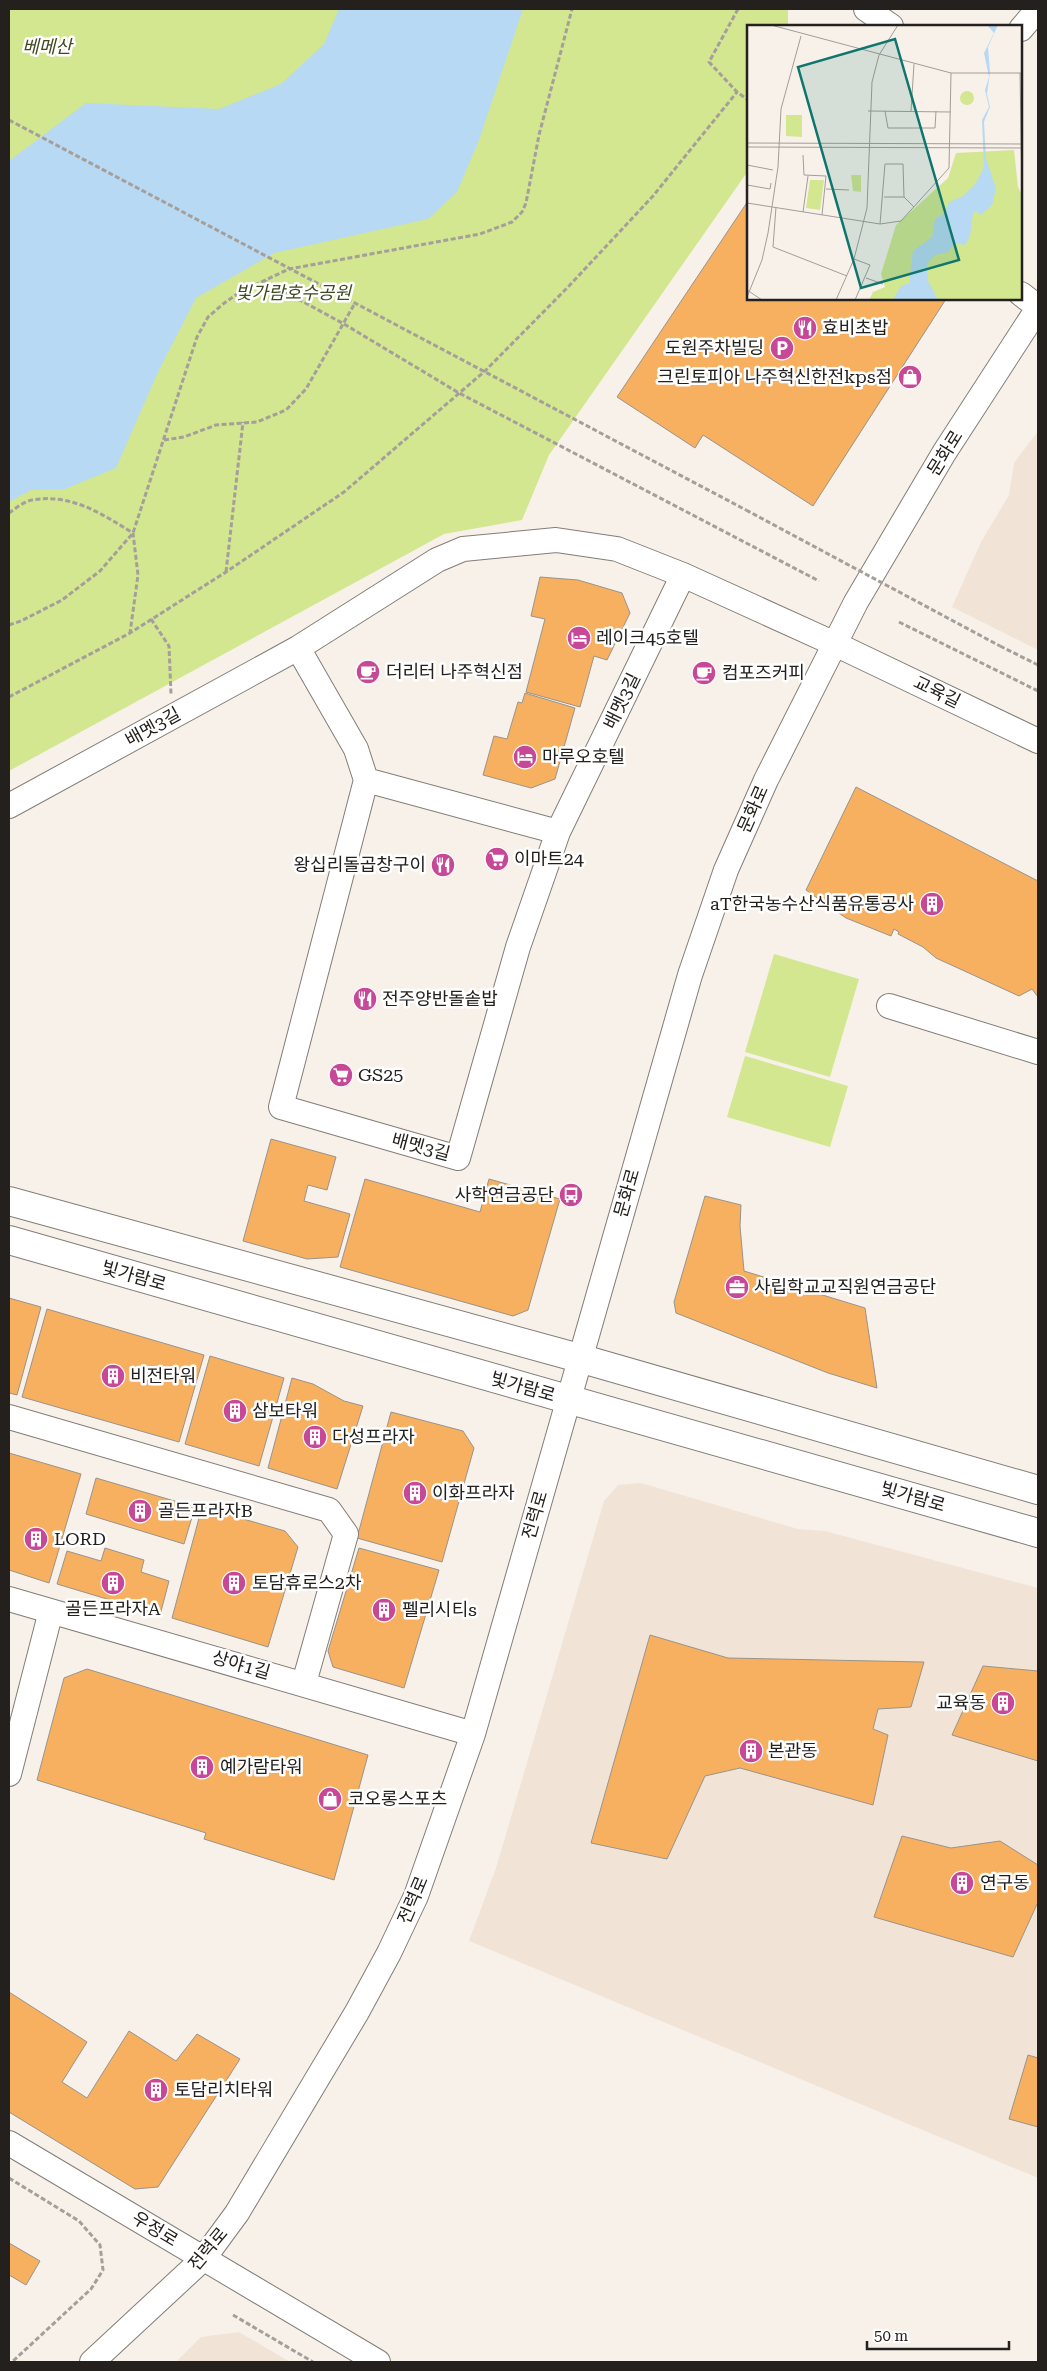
<svg xmlns="http://www.w3.org/2000/svg" width="1047" height="2371" font-family="'Roboto Serif','Noto Sans KR',serif">
<style>
.built{fill:#f1e4d7}
.green{fill:#d3e690}
.water{fill:#b8d9f3}
.building{fill:#f6b060;stroke:#99938c}
.lines{fill:none;stroke-linecap:round;stroke-linejoin:round}
.minor-casing{stroke:#837d77;stroke-width:26}
.major-casing{stroke:#837d77;stroke-width:30}
.path{stroke:#a49f9a;stroke-width:3;stroke-dasharray:5 2.5;stroke-linecap:butt}
.minor{stroke:#fff;stroke-width:24}
.major{stroke:#fff;stroke-width:28}
.path-bridge{stroke:#a49f9a;stroke-width:3;stroke-dasharray:5 2.5;stroke-linecap:butt}
.labels{text-anchor:middle;stroke-width:5;stroke-linejoin:round;paint-order:stroke}
.park-label{font-size:18px;font-style:italic;fill:#404920;stroke:#fff}
.poi-label{font-size:18px;fill:#23201e;stroke:#fff;text-anchor:start}
.street-label{font-size:18px;fill:#23201e;stroke:#fff}
.inset-road{fill:none;stroke:#a39d98;stroke-width:1}
.view{fill:#0f766e;fill-opacity:0.15;stroke:#0f766e;stroke-width:2.5}
.inset-edge{fill:none;stroke:#23201e;stroke-width:2.5}
</style>
<rect width="100%" height="100%" fill="#f8f1ea"/>
<!-- built -->
<path class="built" d="M1038,431V650L952,607L981,542L1009,495L1014,463Z
M641,1483L798,1529L825,1531L1038,1588V2178L469,1941L496,1868L604,1501L618,1485Z
M239,2332L290,2362H176L201,2337Z"/>
<!-- green -->
<path class="green" d="M9,9H788V26H748V171L549,455L522,520L444,534L9,771Z
M774,954L859,979L830,1077L745,1052Z
M745,1056L848,1086L830,1147L727,1117Z"/>
<!-- water -->
<path class="water" d="M339,9H523L479,140L457,192L428,219L274,253L196,298L158,372L116,468L65,489L31,490L9,502V161L86,103L219,109L281,84L324,44Z"/>
<!-- building -->
<path class="building" d="M748,201V299H946L813,506L703,435L695,448L617,397Z
M540,577L578,580L622,593L630,613L607,660L594,656L580,707L526,692L545,619L531,616Z
M525,693L575,708L555,779L531,788L483,775L494,736L507,739L518,702L522,703Z
M856,787L1038,881V997L1032,989L1019,996L936,958L923,947L898,934L899,932L894,929L891,936L846,918L806,890Z
M271,1139L336,1157L327,1190L308,1185L304,1201L350,1214L338,1257L307,1259L243,1241Z
M365,1179L480,1212L489,1179L560,1199L528,1310L513,1316L340,1267Z
M705,1196L741,1205L740,1226L744,1271L865,1308L877,1388L828,1373L676,1313L674,1302Z
M9,1298L41,1307L17,1395L9,1393Z
M47,1309L204,1355L179,1442L22,1397Z
M210,1356L284,1378L259,1466L185,1444Z
M292,1378L313,1384L344,1401L363,1406L337,1489L268,1468Z
M391,1412L463,1431L474,1448L442,1562L357,1538Z
M9,1453L81,1474L49,1583L9,1570Z
M96,1478L195,1507L184,1544L86,1514Z
M202,1507L285,1531L298,1547L268,1647L172,1618Z
M105,1548L144,1560L141,1572L169,1581L160,1615L57,1584L67,1551L101,1561Z
M359,1548L439,1570L404,1688L333,1667L328,1651Z
M650,1635L728,1658L924,1662L911,1707L878,1709L873,1729L888,1735L873,1805L740,1768L705,1776L667,1859L591,1843Z
M983,1666L1038,1671V1761L952,1735Z
M87,1669L368,1755L334,1880L204,1839L206,1833L37,1780L64,1678Z
M902,1836L951,1848L1000,1841L1038,1865V1902L1013,1957L874,1917Z
M9,1992L87,2042L62,2082L87,2098L129,2031L176,2061L197,2034L240,2059L158,2187L135,2189L9,2112Z
M1028,2055L1038,2058V2127L1009,2119Z
M9,2243L40,2261L26,2285L9,2275Z"/>
<g class="lines">
<!-- minor casing -->
<g class="minor-casing">
<path id="minor" d="M866,9L891,26
M1021,29L1038,9
M1021,294L1038,307
M298,648L356,749L366,780L281,1107L458,1158L518,947L558,832L683,575
M366,780L558,832
M9,806L298,648L437,560L463,549L556,540L617,549L683,575L835,644L1038,741
M889,1006L1038,1052
M9,1417L329,1510L346,1534L304,1683
M9,1599L473,1734
M9,1774L51,1611
M9,2143L378,2362
M92,2362L204,2258L237,2213L357,2012L389,1953L416,1896L473,1734L690,975L726,870L766,780L856,602L944,453L1038,308"/>
</g>
<!-- major casing -->
<g class="major-casing">
<path id="major" d="M9,1201L579,1358L1038,1490
M9,1240L1038,1533"/>
</g>
<!-- path -->
<path class="path" d="M738,9L709,62L737,92L748,100
M9,120L746,510
M265,281L344,324L459,393L819,581
M164,440L184,437L216,425L257,422L286,410L306,389L355,303
M9,513C16,508 25,501 32,500C71,493 102,514 133,533L138,575L130,633
M226,572L243,422
M151,619L169,646L171,694
M899,622L1038,691
M9,625L21,621L62,600L100,571L133,533L197,337L208,317L223,304L240,292L289,269L480,234L512,222L522,212L526,203L539,135L572,9
M1000,646L1038,665
M9,697L130,633L226,572L344,492L485,371L569,286L653,196L737,92
M9,2178L79,2221L100,2245L103,2270L91,2289L12,2362
M233,2315L313,2362"/>
<!-- minor -->
<use href="#minor" class="minor"/>
<!-- major -->
<use href="#major" class="major"/>
<!-- path-bridge -->
<path class="path-bridge" d="M746,510L1000,646"/>
</g>
<!-- icons -->
<defs>
<g id="restaurant-disc" transform="scale(1.25)"><circle r="9.5" fill="#c64897" stroke="#fff"/><path d="M-5-6h1v4h1v-4h1v4h1v-4h1v5L-1.5 .5V6h-2V.5L-5-1ZM5-6V6H3V1.5H1.5Q1.5-4 5-6Z" fill="#fff"/></g>
<g id="parking-disc" transform="scale(1.25)"><circle r="9.5" fill="#c64897" stroke="#fff"/><path d="M-3.5-5.5H1a3.5 3.5 0 0 1 0 7H-1V5.5H-3.5ZM-1-3.4V-.6H.8a1.4 1.4 0 0 0 0-2.8Z" fill="#fff"/></g>
<g id="shop-disc" transform="scale(1.25)"><circle r="9.5" fill="#c64897" stroke="#fff"/><path d="M-5-2.5h2.3a2.7 3.5 0 0 1 5.4 0H5L5.5 6h-11ZM-1.5-2.5h3a1.5 2.3 0 0 0-3 0Z" fill="#fff"/></g>
<g id="hotel-disc" transform="scale(1.25)"><circle r="9.5" fill="#c64897" stroke="#fff"/><path d="M-6-4.5h1.5V1H6V5H4.5V3h-9V5H-6ZM-4 0a1.8 1.8 0 1 1 3.6 0ZM.5 0V-2.5h3Q6-2.5 6 0Z" fill="#fff"/></g>
<g id="cafe-disc" transform="scale(1.25)"><circle r="9.5" fill="#c64897" stroke="#fff"/><path d="M-5.5-4.5H6V0H3Q3 3.5 0 3.5H-2.5Q-5.5 3.5-5.5 0ZM3-3.2v2h1.7v-2ZM-6 4.5H4V6H-6Z" fill="#fff"/></g>
<g id="supermarket-disc" transform="scale(1.25)"><circle r="9.5" fill="#c64897" stroke="#fff"/><path d="M-6-5.5h2.5l.6 2H6L4.5 2H-2.5L-4.4-4H-6ZM-1.5 3.2a1.3 1.3 0 1 0 .1 0ZM3 3.2a1.3 1.3 0 1 0 .1 0Z" fill="#fff"/></g>
<g id="building-disc" transform="scale(1.25)"><circle r="9.5" fill="#c64897" stroke="#fff"/><path d="M-4-6H4V6H1V3H-1V6H-4ZM-2.5-4.3h1.7v1.8h-1.7ZM.8-4.3h1.7v1.8H.8ZM-2.5-1h1.7V.8h-1.7ZM.8-1h1.7V.8H.8Z" fill="#fff"/></g>
<g id="bus-disc" transform="scale(1.25)"><circle r="9.5" fill="#c64897" stroke="#fff"/><path d="M-5-6H5V4H4V6H2V4H-2V6H-4V4H-5ZM-3.5-4V0h7V-4ZM-3.5 1.2v1.5H-2V1.2ZM2 1.2v1.5H3.5V1.2Z" fill="#fff"/></g>
<g id="office-disc" transform="scale(1.25)"><circle r="9.5" fill="#c64897" stroke="#fff"/><path d="M-6-3h4V-5.5h4V-3h4V5H-6ZM-1-4.5V-3h2v-1.5ZM-6 0V1H6V0Z" fill="#fff"/></g>
</defs>
<g fill-rule="evenodd">
<use href="#restaurant-disc" x="805" y="328"/>
<use href="#parking-disc" x="782" y="348"/>
<use href="#shop-disc" x="910" y="377"/>
<use href="#hotel-disc" x="579" y="638"/>
<use href="#cafe-disc" x="368" y="672"/>
<use href="#cafe-disc" x="704" y="673"/>
<use href="#hotel-disc" x="525" y="757"/>
<use href="#supermarket-disc" x="497" y="859"/>
<use href="#restaurant-disc" x="443" y="865"/>
<use href="#building-disc" x="932" y="904"/>
<use href="#restaurant-disc" x="365" y="999"/>
<use href="#supermarket-disc" x="341" y="1075"/>
<use href="#bus-disc" x="571" y="1195"/>
<use href="#office-disc" x="737" y="1287"/>
<use href="#building-disc" x="113" y="1376"/>
<use href="#building-disc" x="235" y="1411"/>
<use href="#building-disc" x="315" y="1437"/>
<use href="#building-disc" x="415" y="1493"/>
<use href="#building-disc" x="140" y="1511"/>
<use href="#building-disc" x="36" y="1539"/>
<use href="#building-disc" x="113" y="1583"/>
<use href="#building-disc" x="234" y="1583"/>
<use href="#building-disc" x="384" y="1610"/>
<use href="#building-disc" x="1003" y="1703"/>
<use href="#building-disc" x="751" y="1751"/>
<use href="#building-disc" x="202" y="1767"/>
<use href="#shop-disc" x="330" y="1799"/>
<use href="#building-disc" x="962" y="1883"/>
<use href="#building-disc" x="156" y="2090"/>
</g>
<g class="labels">
<!-- park labels -->
<g class="park-label">
<text x="47" y="53">베메산</text>
<text x="293" y="299">빛가람호수공원</text>
</g>
<!-- poi labels -->
<g class="poi-label">
<text x="822" y="334">효비초밥</text>
<text x="764" y="354" text-anchor="end">도원주차빌딩</text>
<text x="892" y="383" text-anchor="end">크린토피아 나주혁신한전kps점</text>
<text x="596" y="644">레이크45호텔</text>
<text x="386" y="678">더리터 나주혁신점</text>
<text x="722" y="679">컴포즈커피</text>
<text x="542" y="763">마루오호텔</text>
<text x="514" y="865">이마트24</text>
<text x="426" y="871" text-anchor="end">왕십리돌곱창구이</text>
<text x="914" y="910" text-anchor="end">aT한국농수산식품유통공사</text>
<text x="382" y="1005">전주양반돌솥밥</text>
<text x="358" y="1081">GS25</text>
<text x="554" y="1201" text-anchor="end">사학연금공단</text>
<text x="754" y="1293">사립학교교직원연금공단</text>
<text x="130" y="1382">비전타워</text>
<text x="252" y="1417">삼보타워</text>
<text x="332" y="1443">다성프라자</text>
<text x="432" y="1499">이화프라자</text>
<text x="158" y="1517">골든프라자B</text>
<text x="54" y="1545">LORD</text>
<text x="252" y="1589">토담휴로스2차</text>
<text x="113" y="1615" text-anchor="middle">골든프라자A</text>
<text x="402" y="1616">펠리시티s</text>
<text x="986" y="1709" text-anchor="end">교육동</text>
<text x="768" y="1757">본관동</text>
<text x="220" y="1773">예가람타워</text>
<text x="348" y="1805">코오롱스포츠</text>
<text x="980" y="1889">연구동</text>
<text x="174" y="2096">토담리치타워</text>
</g>
<!-- street labels -->
<g class="street-label">
<text transform="translate(945 453) rotate(-58)" y="6">문화로</text>
<text transform="translate(937 692) rotate(26)" y="6">교육길</text>
<text transform="translate(622 701) rotate(-64)" y="6">배멧3길</text>
<text transform="translate(153 727) rotate(-29)" y="6">배멧3길</text>
<text transform="translate(753 809) rotate(-66)" y="6">문화로</text>
<text transform="translate(421 1147) rotate(15)" y="6">배멧3길</text>
<text transform="translate(627 1193) rotate(-74)" y="6">문화로</text>
<text transform="translate(134 1276) rotate(16)" y="6">빛가람로</text>
<text transform="translate(523 1387) rotate(16)" y="6">빛가람로</text>
<text transform="translate(913 1497) rotate(16)" y="6">빛가람로</text>
<text transform="translate(535 1515) rotate(-74)" y="6">전력로</text>
<text transform="translate(241 1665) rotate(16)" y="6">상야1길</text>
<text transform="translate(413 1900) rotate(-67)" y="6">전력로</text>
<text transform="translate(155 2229) rotate(31)" y="6">우정로</text>
<text transform="translate(208 2249) rotate(-50)" y="6">전력로</text>
</g>
</g>
<!-- overview -->
<g transform="translate(747 25)">
<rect width="275" height="275" fill="#f8f1ea"/>
<path d="M213 73a7 7 0 1 1 14 0a7 7 0 1 1-14 0ZM39,90H55V112L39,111ZM267,125L271,162L275,170V275H122L126,267L138,262L134,249L149,200L201,153L209,128ZM104,150H114V167L106,166ZM63,155H77L73,185L59,183Z" fill="#d3e690"/>
<path d="M240,0H251L241,22L243,47L240,69L243,82L237,97L239,134L249,163L245,180L234,190L229,186L226,188L223,211L218,220L208,218L201,227L188,230L180,239L181,256L191,275H146L154,261L162,258L166,226L185,212L188,194L198,188L202,177L216,171L229,158L237,142L235,95L242,82L238,65L242,52L237,28L247,8Z" fill="#b8d9f3"/>
<path class="inset-road" d="M24,0L204,48H275M273,48L275,166M121,86L204,87M138,86L141,103H188L189,86M164,86L167,39M0,118L275,119M0,122L275,123M56,130L57,150L79,151L75,190M0,140L26,145M0,160L23,164L24,158M79,164L102,165M137,172H157M0,178L133,199L154,196L202,143L204,48M29,182L26,222L100,251M56,187L61,151M133,199L138,139H156L157,172L167,182M107,234L123,240L108,275M119,253L136,259M0,265L15,275M0,272L15,235L21,208L31,142L34,84L54,11M89,275L107,234L120,183L125,57L132,30L151,0"/>
<path class="view" d="M148,14L212,235L114,263L51,42Z"/>
<rect width="275" height="275" class="inset-edge"/>
</g>
<!-- border -->
<rect width="1047" height="2371" fill="none" stroke="#23201e" stroke-width="20"/>
<!-- scale -->
<path d="M867 2341v8h142v-8" fill="none" stroke="#23201e" stroke-width="2.5"/>
<text x="874" y="2341" font-size="15" fill="#23201e" stroke="#ffffff" stroke-width="4" paint-order="stroke">50 m</text>
</svg>
